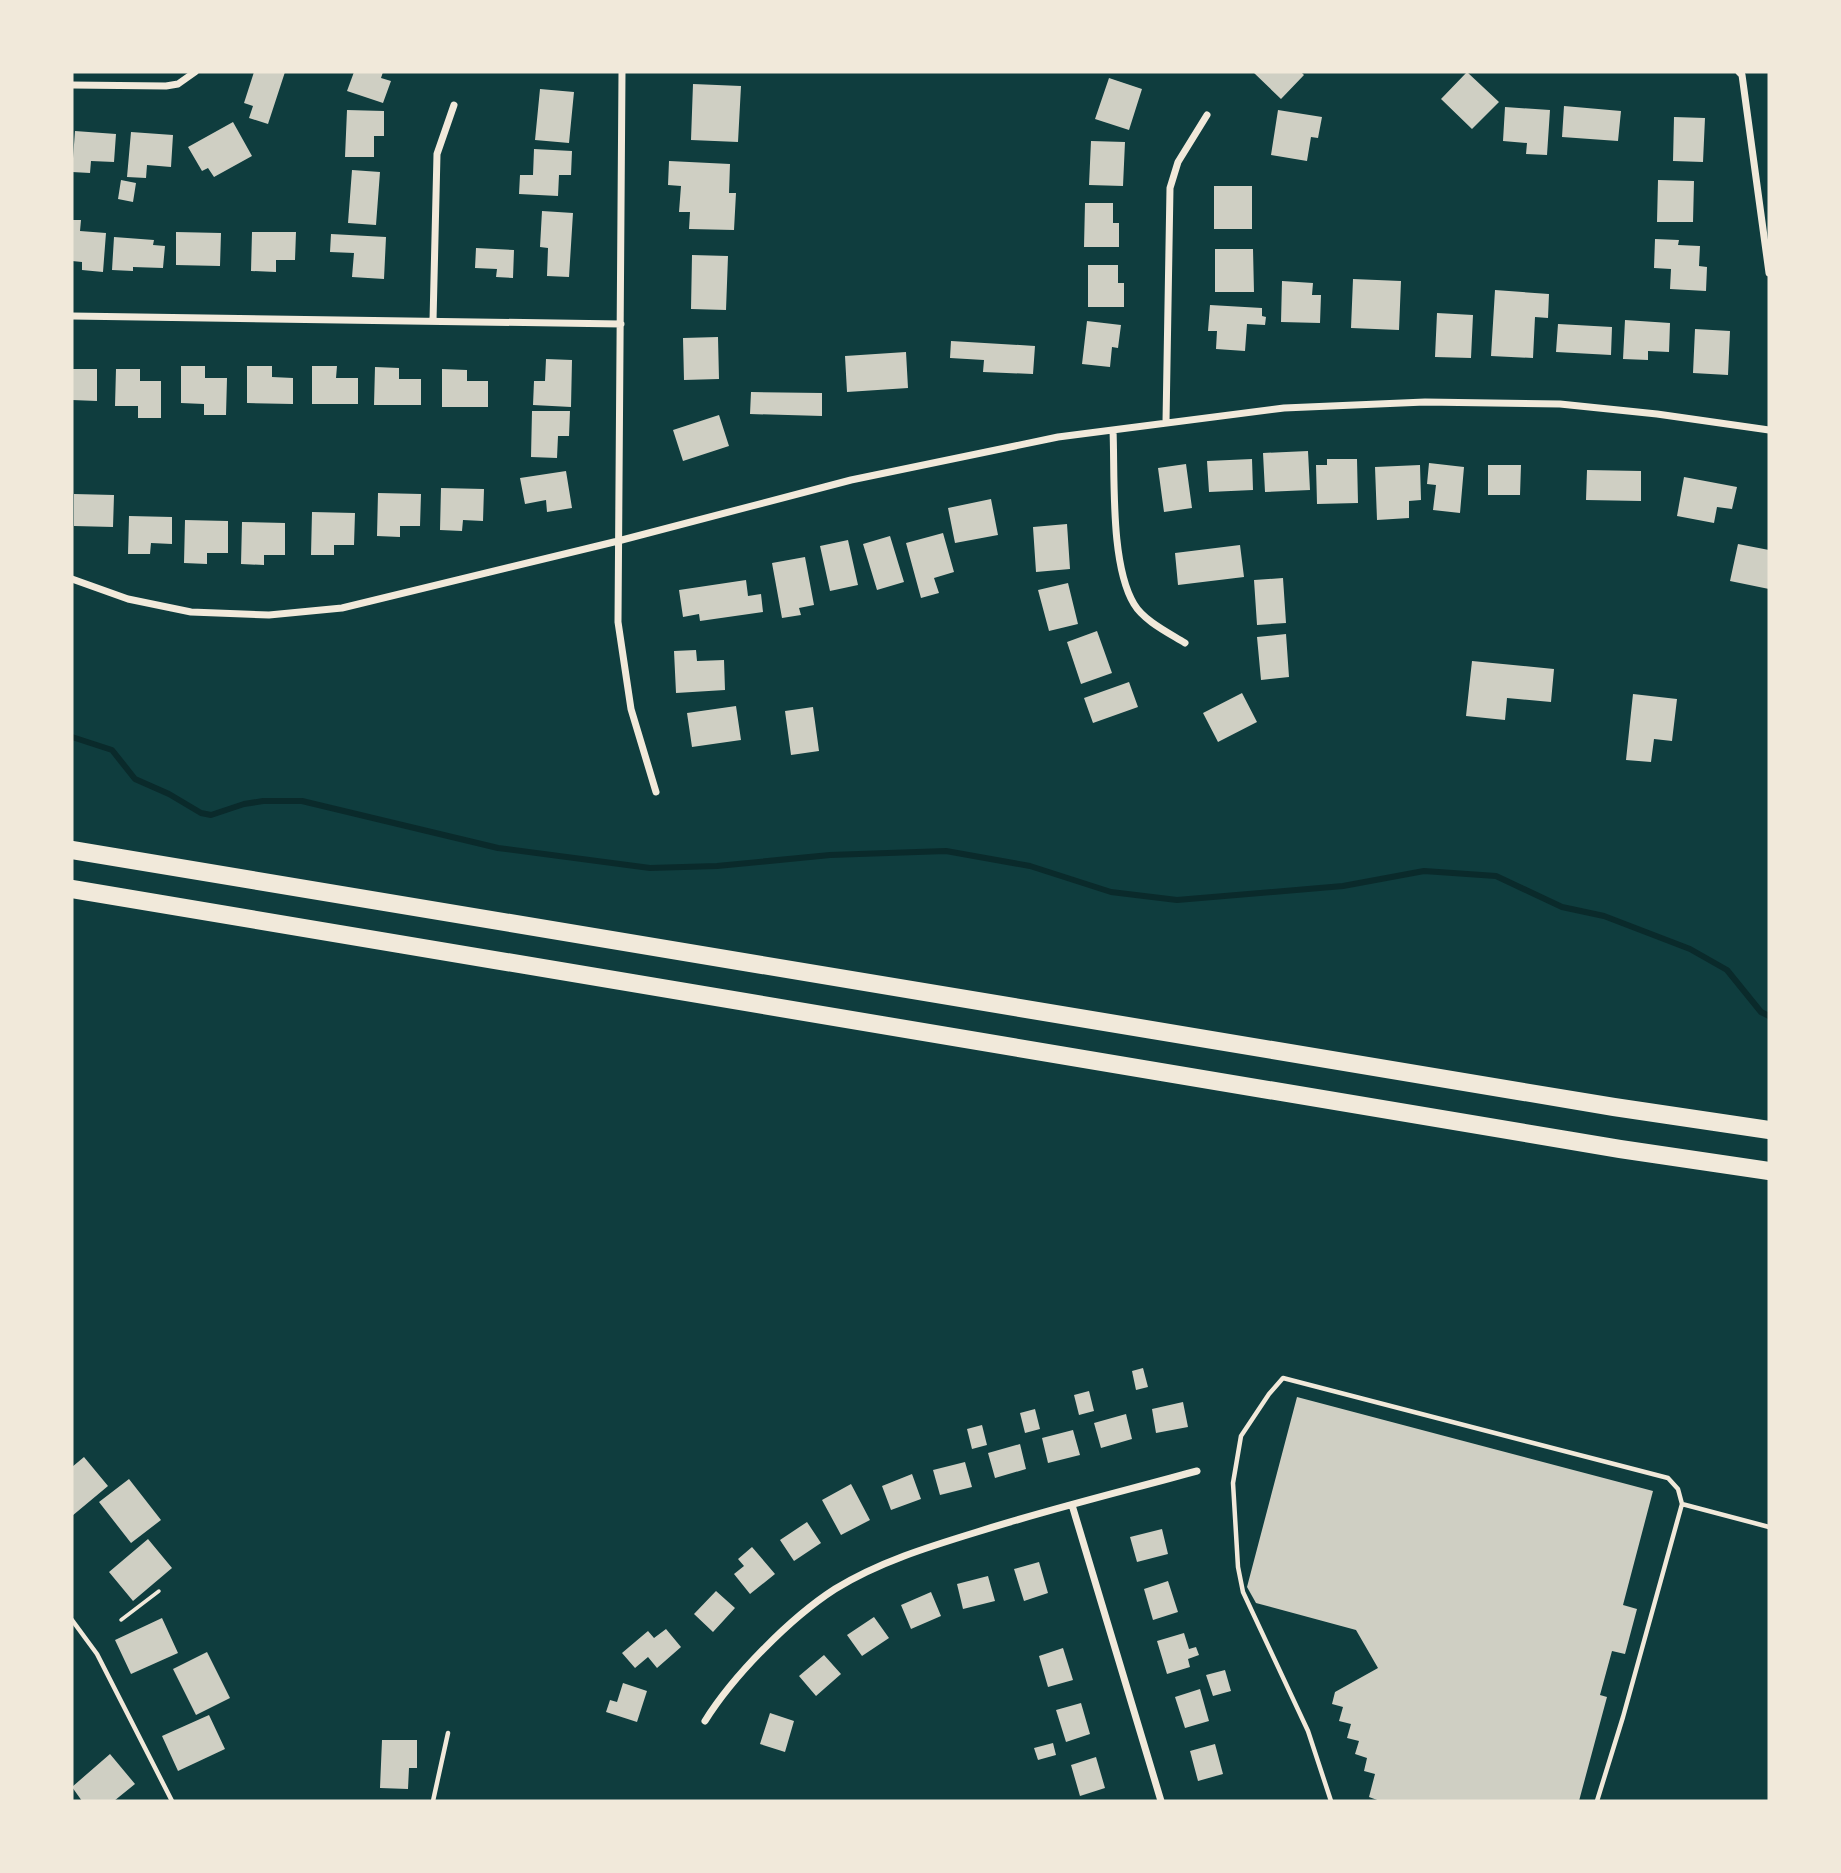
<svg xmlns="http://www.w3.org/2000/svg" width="1841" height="1873" font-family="'Roboto Condensed',sans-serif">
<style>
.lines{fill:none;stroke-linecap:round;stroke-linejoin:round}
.stream{stroke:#0a2a2b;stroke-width:6}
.building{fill:#cfcfc3}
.path{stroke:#f1e9da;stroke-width:3.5}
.service{stroke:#f1e9da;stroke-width:4.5}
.minor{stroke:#f1e9da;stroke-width:7}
.motorway{stroke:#f1e9da;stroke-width:18}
</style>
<rect width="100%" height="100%" fill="#0f3d3e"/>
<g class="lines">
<!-- stream -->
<path class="stream" d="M72,737L112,750L135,779L169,794L201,813L211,815L244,804L263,801H302L498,848L650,868L717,866L830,855L946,851L1030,866L1111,892L1177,900L1343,886L1424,871L1496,876L1562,907L1604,916L1690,949L1727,970L1761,1012L1769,1016"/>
</g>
<!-- building -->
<path class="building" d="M254,72H285L268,124L249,118L253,106L244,103Z
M354,72H383L381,78L391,81L383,103L347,91Z
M1253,72H1301L1304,75L1281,99Z
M1467,72L1499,102L1472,129L1441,99Z
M1109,78L1142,89L1129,130L1095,119Z
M693,84L741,86L738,142L691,140Z
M540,89L574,92L569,143L535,140Z
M1564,106L1621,111L1618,141L1562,137Z
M1505,107L1550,110L1547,155L1526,154L1527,143L1503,141Z
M347,110L384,111V136H374V157H345Z
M1278,110L1322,117L1318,138L1311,137L1307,161L1271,155Z
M1674,117L1705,118L1703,162L1673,161Z
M233,122L252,156L214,177L208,168L202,171L188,147Z
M75,131L116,134L114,162L91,161L90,173L72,172Z
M131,132L173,135L171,167L147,165L146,178L127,177Z
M1091,141L1125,142L1123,186L1089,185Z
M534,149L572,151L571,175H559L558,196L519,194L520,175H533Z
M669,161L730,164L729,193H736L734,230L689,229L690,212H679L681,186L668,185Z
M352,170L380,172L376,225L348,223Z
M121,180L136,183L133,202L118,199Z
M1658,180L1694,181L1693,222H1657Z
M1214,186H1252V229H1214Z
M1085,203H1113V223H1119V247H1084Z
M542,211L573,213L569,277L547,276L548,248L540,247Z
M72,220H81L80,231L106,233L103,272L82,270V262L72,261Z
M176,232L221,233L220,266L176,265Z
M252,232H296L295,260H276V272L251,271Z
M331,234L386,237L384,279L352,277L354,253L330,252Z
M114,237L154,240L153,245L165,246L163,268L133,267V271L112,270Z
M1655,239L1679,240L1678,245L1700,246L1699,266L1707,267L1706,291L1670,289L1671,269L1654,268Z
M476,248L514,250L513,278L496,277L497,269L475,268Z
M1215,249H1253L1254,292H1215Z
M692,255L728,256L726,310L691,309Z
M1088,265H1118V283H1124V307H1088Z
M1353,279L1401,281L1399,330L1351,328Z
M1282,281L1313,283L1312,295H1321L1320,323L1281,322Z
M1495,290L1549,294L1548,318L1535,317L1533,358L1491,356Z
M1210,305L1262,308V316L1266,317L1265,325L1247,324L1245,351L1216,349L1217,331H1208Z
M1437,313L1473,315L1471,358L1435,357Z
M1625,320L1670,323L1669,352L1648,351V360L1623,359Z
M1087,321L1121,325L1118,348L1112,347L1110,367L1082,364Z
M1558,324L1612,327L1611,355L1556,352Z
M1695,329L1730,331L1728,375L1693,373Z
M718,337L719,379L684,380L683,338Z
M951,341L1035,346L1033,374L983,372L984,360L950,358Z
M906,352L908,388L847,392L845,356Z
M546,359L572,360L571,407L533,405L534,381H545Z
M181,366H205V378H227L226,415H204V404L181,403Z
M247,366H272V377L293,378V404L247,403Z
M312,366H337L336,378H358V404H312Z
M375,367L399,368V379H421V405H374Z
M72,369H97V401L72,400Z
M116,369H140V381H161V418H138V406H115Z
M442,369L467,370V381H488V407H442Z
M751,392L822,393V416L750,414Z
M532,411H570L569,436H558L557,458L531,457Z
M719,415L729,446L683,461L673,430Z
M1308,451L1310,490L1265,492L1263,453Z
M1252,459L1253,490L1209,492L1207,461Z
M1327,459H1357L1358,503L1317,504L1316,465H1327Z
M1429,463L1464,467L1460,513L1433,510L1436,485L1427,484Z
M1186,464L1192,508L1164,512L1158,468Z
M1420,465L1421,500L1409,501V518L1377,520L1375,467Z
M1488,465H1521L1520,495H1488Z
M1587,470L1641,471V501L1586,500Z
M566,471L572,508L547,512L546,500L525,504L520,478Z
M1684,477L1737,487L1732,509L1717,507L1714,523L1677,516Z
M441,488L484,489L483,521L463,520L462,531L440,530Z
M378,493L421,494L420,526H400V537L377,536Z
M74,494L114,495L113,527L74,526Z
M991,499L998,535L955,543L948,508Z
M312,512L355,513L354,545H334V555H311Z
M129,516L172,517V544L151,543L150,554H128Z
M185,520L228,521V553H207V564L184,563Z
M242,522L285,523V555H264V565L241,564Z
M1067,524L1070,569L1036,572L1033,527Z
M943,533L954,572L934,578L939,593L921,598L906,543Z
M890,536L904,582L877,590L863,544Z
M848,540L858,585L830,591L820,546Z
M1738,544L1769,550V589L1730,581Z
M1240,545L1244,577L1178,585L1175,553Z
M805,557L814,605L799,608L801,615L782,618L772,563Z
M1283,578L1286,623L1257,625L1254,580Z
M746,580L748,596L761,594L763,612L700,621L699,614L683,617L679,590Z
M1068,583L1078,624L1049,631L1038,590Z
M1097,631L1112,673L1081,684L1067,642Z
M1286,634L1289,677L1261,680L1257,637Z
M696,650L697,661L724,660L725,690L676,693L674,651Z
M1472,661L1554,669L1551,702L1507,698L1505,720L1466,716Z
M1129,682L1138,707L1093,723L1084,698Z
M1242,693L1257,722L1218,742L1203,713Z
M1633,694L1677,699L1672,741L1654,739L1651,762L1626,760Z
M736,706L741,740L692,747L687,713Z
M813,707L819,751L791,755L785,711Z
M1143,1368L1148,1387L1136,1390L1132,1371Z
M1089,1391L1094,1411L1079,1415L1074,1395Z
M1297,1397L1653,1491L1623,1605L1637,1609L1625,1654L1612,1651L1600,1695L1607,1697L1579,1801H1380L1369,1797L1375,1774L1364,1771L1367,1758L1355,1754L1359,1741L1347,1738L1351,1724L1339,1721L1343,1707L1332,1704L1335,1692L1378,1668L1356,1630L1256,1603L1247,1587Z
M1183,1402L1188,1427L1156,1433L1152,1409Z
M1035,1409L1040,1429L1025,1433L1020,1413Z
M1126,1414L1132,1439L1101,1448L1094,1423Z
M982,1425L987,1445L972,1449L967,1429Z
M1073,1430L1080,1455L1048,1463L1042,1438Z
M1020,1444L1026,1469L995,1478L988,1453Z
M84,1457L108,1486L72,1516V1467Z
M965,1462L972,1487L940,1495L933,1470Z
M912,1474L921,1499L891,1510L882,1486Z
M129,1479L161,1520L131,1543L99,1502Z
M851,1484L870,1520L841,1535L822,1500Z
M807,1522L821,1543L794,1561L780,1540Z
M1162,1529L1168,1554L1137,1562L1130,1537Z
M148,1539L172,1568L133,1601L109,1572Z
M752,1547L775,1574L750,1594L734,1574L744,1566L738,1559Z
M1039,1562L1048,1593L1024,1601L1014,1569Z
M988,1576L995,1601L963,1609L957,1584Z
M1168,1581L1178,1612L1153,1620L1144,1589Z
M716,1591L735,1608L713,1632L694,1614Z
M931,1592L941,1616L911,1629L901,1605Z
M874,1617L889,1638L862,1656L847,1635Z
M162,1618L178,1653L131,1674L115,1640Z
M666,1629L681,1647L657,1668L648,1657L635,1668L622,1653L648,1631L654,1638Z
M1184,1633L1189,1649L1196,1647L1199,1655L1188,1659L1190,1667L1167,1674L1157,1641Z
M1063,1648L1073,1680L1048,1687L1039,1656Z
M207,1652L230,1698L196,1715L173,1669Z
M824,1655L841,1674L816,1696L799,1676Z
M1225,1670L1231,1691L1213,1696L1206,1675Z
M623,1683L647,1691L637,1722L606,1712L610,1700L617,1702Z
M1200,1689L1209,1721L1185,1728L1175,1697Z
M1081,1703L1090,1734L1066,1742L1056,1710Z
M770,1713L794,1721L785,1752L760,1744Z
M209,1715L225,1749L178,1771L162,1736Z
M382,1740H417V1768H409L408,1789L380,1788Z
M1053,1743L1056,1755L1038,1760L1034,1748Z
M1215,1744L1223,1774L1198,1781L1190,1751Z
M110,1754L135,1784L114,1801H82L72,1787Z
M1096,1757L1105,1788L1080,1796L1071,1765Z"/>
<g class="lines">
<!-- path -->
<path class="path" d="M121,1620L159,1591"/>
<!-- service -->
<path class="service" d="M1682,1504L1769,1527
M72,1620L97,1654L172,1801
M433,1801L448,1733
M1331,1801L1308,1731L1243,1592L1238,1567L1233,1483L1241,1436L1269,1394L1283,1378L1668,1478L1678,1489L1682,1504L1623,1717L1597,1801"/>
<!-- minor -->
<path class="minor" d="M622,72L618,622L631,709L656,792
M1739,72L1742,75L1769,273
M72,85L166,86L178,84L195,72
M72,316L621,324
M433,321L437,154L454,105
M1166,422L1170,188L1178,162L1207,115
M1113,430C1115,477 1110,564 1134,604C1144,621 1169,633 1185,643
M72,579L128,599L191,612L269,615L342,608L618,541L851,480L1058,437L1284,408L1425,402L1560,404L1657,414L1769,430
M1072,1505L1161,1801
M705,1721C733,1676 790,1618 835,1589C879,1562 928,1547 977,1532C1050,1509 1124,1491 1197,1471"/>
<!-- motorway -->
<path class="motorway" d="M72,850L1614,1107L1769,1130
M72,889L1620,1149L1769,1171"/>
</g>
<!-- border -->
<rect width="1841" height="1873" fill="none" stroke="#f1e9da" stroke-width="147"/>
</svg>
